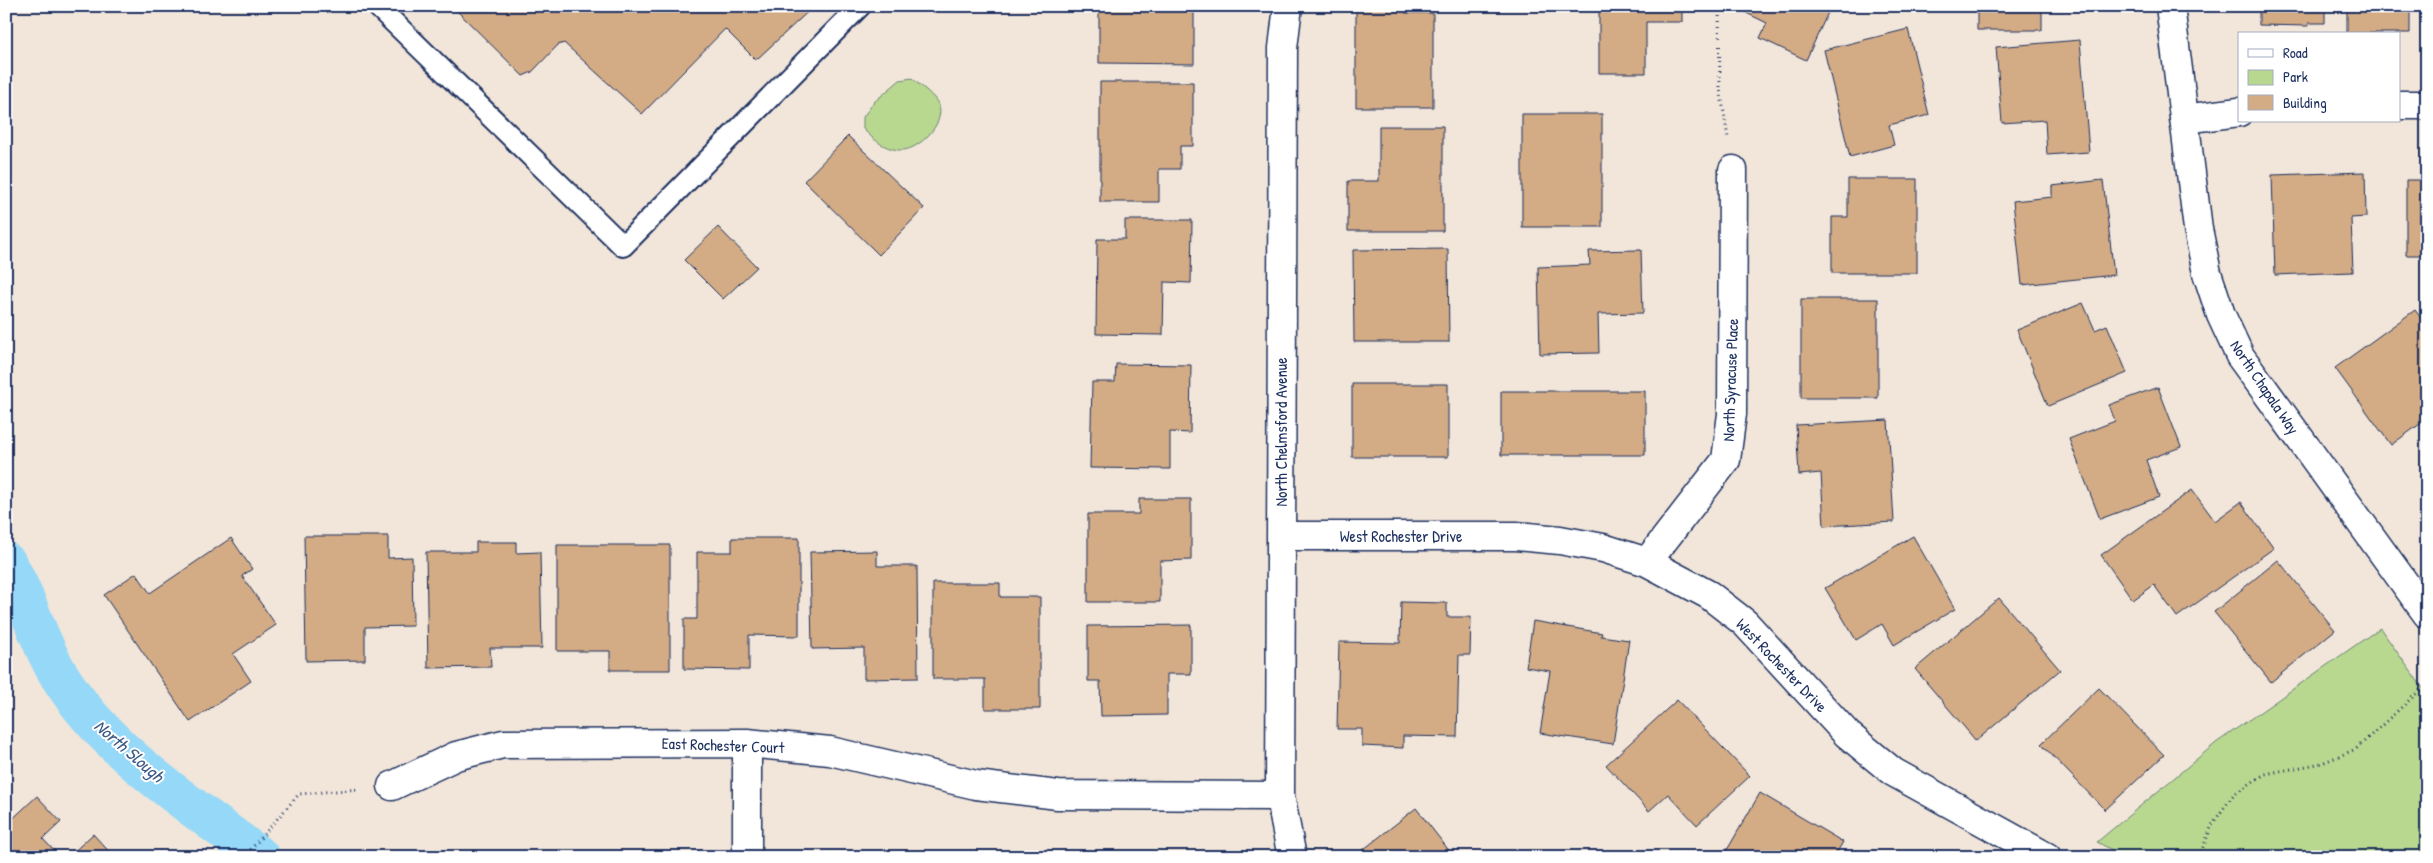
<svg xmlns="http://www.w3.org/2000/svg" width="2433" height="863" font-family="'Patrick Hand',sans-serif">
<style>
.green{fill:#b8d78f;stroke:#6a8376}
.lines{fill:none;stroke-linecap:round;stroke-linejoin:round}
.canal{stroke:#95d8f7;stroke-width:40}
.building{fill:#d3ab84;stroke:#1b2f5e}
.lane-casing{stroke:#1b2f5e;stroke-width:24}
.street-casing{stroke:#1b2f5e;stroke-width:31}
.path{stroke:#1b2f5e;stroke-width:3;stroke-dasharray:1 4;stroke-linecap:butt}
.lane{stroke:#fff;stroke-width:20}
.street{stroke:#fff;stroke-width:28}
.labels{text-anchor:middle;stroke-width:4;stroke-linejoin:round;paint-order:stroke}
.street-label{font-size:16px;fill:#1b2f5e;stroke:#fff}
.water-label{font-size:18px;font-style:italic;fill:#3a5984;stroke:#fff}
</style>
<rect width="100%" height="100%" fill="#f2e6da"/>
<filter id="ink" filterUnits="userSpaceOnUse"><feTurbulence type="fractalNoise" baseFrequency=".02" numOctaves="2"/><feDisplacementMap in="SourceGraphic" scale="10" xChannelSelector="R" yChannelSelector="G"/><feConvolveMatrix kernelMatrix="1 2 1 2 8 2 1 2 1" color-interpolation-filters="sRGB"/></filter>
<g filter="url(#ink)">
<!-- green -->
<path class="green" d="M912,78C920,86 935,95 939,106C945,123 920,149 903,150C887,151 874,140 863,129V117L874,102L900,80Z
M2380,628L2427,694V857H2125L2097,842L2216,743Z"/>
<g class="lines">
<!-- canal -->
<path class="canal" d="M6,562C28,597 37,640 59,675C107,753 189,803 260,857"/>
</g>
<!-- building -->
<path class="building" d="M452,6H814L756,60L725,29L642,114L564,43L558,45L532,72L523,76Z
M1099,6H1194V64L1099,63Z
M1356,6H1405V13H1433V107H1356Z
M1599,6H1682V22H1646V73H1599Z
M1732,6H1831L1806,60L1760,38L1767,23Z
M1977,6H2042V30H1977Z
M2232,6H2325V23H2309V26L2259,25V11H2232Z
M2347,6H2410V33H2347Z
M1908,29L1929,115L1889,125L1894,145L1850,157L1824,50Z
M2080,40L2089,152L2047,155L2045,120L2002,123L1996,47Z
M1100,82H1193V146H1180V169H1159V202H1100Z
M1522,114H1602V227H1522Z
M1379,126H1443V231H1348V181H1379Z
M848,136L924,208L879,255L804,181Z
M2365,172L2366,217L2351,218L2353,272L2275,275L2272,175Z
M1848,179H1917V273H1832V217H1848Z
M2103,180L2114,275L2022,285L2013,201L2052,197V186Z
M2406,180H2427V255H2406Z
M1125,220H1192L1191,283L1164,282L1163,335L1096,334L1097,239H1125Z
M718,227L757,267L723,299L684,260Z
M1448,249L1449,342H1354L1353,250Z
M1641,250L1643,313L1598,314L1599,353L1540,354L1538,267L1590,265L1589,251Z
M1801,299H1878V398H1801Z
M2083,303L2095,330L2107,325L2127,373L2048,406L2017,330Z
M2415,310L2427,326V419L2391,445L2335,368Z
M1116,364L1191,365L1190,433L1170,432V469L1090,468L1092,382H1115Z
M1352,384H1448V457H1352Z
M2158,387L2181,447L2146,460L2159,497L2100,519L2069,439L2115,421L2109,405Z
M1501,391H1645V455H1501Z
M1888,420L1894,522L1824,526L1821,473L1799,475L1796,425Z
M2192,490L2215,521L2241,502L2274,548L2177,617L2154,585L2133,600L2101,555Z
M1139,499H1191V560L1160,561V602H1088V514H1139Z
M304,536H388V558L412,557L413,626L365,627V660L306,661Z
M1913,536L1955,609L1894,645L1882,624L1856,640L1825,588Z
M231,538L252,569L242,576L276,625L233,654L251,681L190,722L104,595L136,573L150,593Z
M732,538H799V636L749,635V670L684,669V619H697V552H732Z
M476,542H516V553L540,552L542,648H490L491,667L428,668L426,552H476Z
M557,545H670V670H610V651H557Z
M877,551V566H917L918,678L864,679V648L812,649L810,552Z
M2278,560L2335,630L2271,682L2214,612Z
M933,583H1000V597H1040V709H985V679H933Z
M1999,598L2060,670L1976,741L1915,669Z
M1401,602L1447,603V617H1471L1470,655H1459L1457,737L1403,736V748L1362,746V729H1337L1339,642L1400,643Z
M1533,621L1602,633L1601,636L1629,640L1613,744L1540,733L1550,671L1526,667Z
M1191,625V674H1167V715L1101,716L1100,681H1088V626Z
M2099,688L2164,755L2105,810L2041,744Z
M1677,700L1750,776L1697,825L1668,794L1649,811L1606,765Z
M1760,793L1843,842L1834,857H1723Z
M37,796L61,822L43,839L60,857H6V825Z
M1416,808L1454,857H1354Z
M93,834L114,857H68Z"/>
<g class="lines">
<!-- lane casing -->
<g class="lane-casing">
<path id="lane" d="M377,6L623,246L860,6"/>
</g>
<!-- street casing -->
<g class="street-casing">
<path id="street" d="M1288,6L1283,48L1280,796L1292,857
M2170,6L2198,229L2207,273L2221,315L2240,356L2427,614
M2399,105H2427
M2184,119L2239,112
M1281,536H1516L1560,540L1603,548L1647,562L1709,595L1745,623L1847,734L1893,772L2047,857
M1647,562L1726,460L1732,414L1733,170
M747,743V857
M392,786L456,756L503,744L747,743L830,751L976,785L1058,795L1280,796"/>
</g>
<!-- path -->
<path class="path" d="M1719,6L1720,88L1728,138
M244,857L299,794L360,789
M2199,857L2213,823L2234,794L2265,774L2322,763L2356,749L2427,684"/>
<!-- lane -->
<use href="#lane" class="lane"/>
<!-- street -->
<use href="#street" class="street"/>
</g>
</g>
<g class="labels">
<!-- street labels -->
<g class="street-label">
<text transform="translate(1730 380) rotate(-88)" y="6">North Syracuse Place</text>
<text transform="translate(2265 387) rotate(56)" y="6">North Chapala Way</text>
<text transform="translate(1281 432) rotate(-90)" y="6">North Chelmsford Avenue</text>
<text x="1401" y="542">West Rochester Drive</text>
<text transform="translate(1782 665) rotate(46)" y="6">West Rochester Drive</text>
<text transform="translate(723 745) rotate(2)" y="6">East Rochester Court</text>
</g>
<!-- water labels -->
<g class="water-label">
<text transform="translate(129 751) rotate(41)" y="6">North Slough</text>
</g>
</g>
<!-- margin -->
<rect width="2433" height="863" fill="none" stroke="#fff" stroke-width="25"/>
<rect x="12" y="12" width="2408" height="838" fill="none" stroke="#1b2f5e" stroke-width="2" filter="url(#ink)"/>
<!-- legend -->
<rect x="2238" y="32" width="162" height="90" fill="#ffffff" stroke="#a4acbf"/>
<rect x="2248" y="49" width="25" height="8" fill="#ffffff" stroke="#a4acbf"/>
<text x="2283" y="58" font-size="15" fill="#1b2f5e">Road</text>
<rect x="2248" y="70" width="25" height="15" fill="#b8d78f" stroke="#a4acbf"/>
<text x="2283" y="82" font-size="15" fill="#1b2f5e">Park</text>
<rect x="2248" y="95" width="25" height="15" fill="#d3ab84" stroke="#a4acbf"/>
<text x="2283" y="108" font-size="15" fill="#1b2f5e">Building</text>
</svg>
